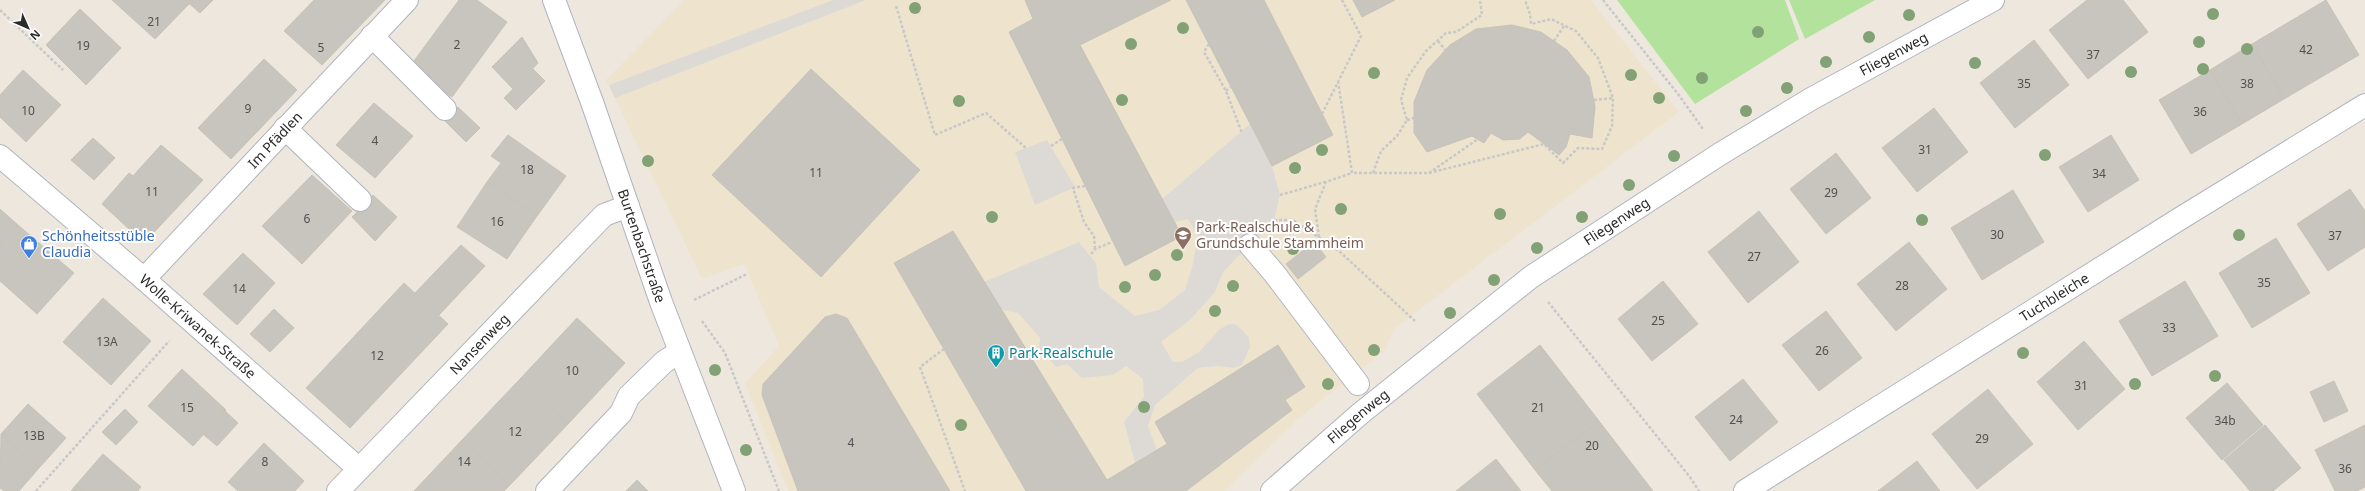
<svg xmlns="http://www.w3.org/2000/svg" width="2365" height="491" font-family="'Noto Sans',sans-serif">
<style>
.education{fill:#eee4ce}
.green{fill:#b2e29c}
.plaza{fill:#dddad5}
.building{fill:#c8c4be;stroke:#c8c3b8}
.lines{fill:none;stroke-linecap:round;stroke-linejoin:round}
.minor-casing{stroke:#b1b4bf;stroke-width:24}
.path{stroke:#c8c8c8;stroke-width:2.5;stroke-dasharray:3 2;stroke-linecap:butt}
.minor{stroke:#fff;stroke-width:22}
.tree{fill:#82a174}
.labels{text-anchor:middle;stroke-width:4;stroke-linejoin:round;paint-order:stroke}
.number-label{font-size:12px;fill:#525150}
.street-label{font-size:14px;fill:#2b2b2b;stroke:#fff}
.education-label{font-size:14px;fill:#785e54;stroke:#fff;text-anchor:start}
.shop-label{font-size:14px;fill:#366cbe;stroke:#fff;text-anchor:start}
.culture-label{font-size:14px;fill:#0d838f;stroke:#fff;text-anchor:start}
</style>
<rect width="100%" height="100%" fill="#ede7de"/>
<!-- education -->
<path class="education" d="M684,0H1591L1679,112L1394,329L1384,351L1299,418L1225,491H788L745,383L779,346L744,264L702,279L606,80Z"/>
<!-- green -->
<path class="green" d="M1617,0H1785L1799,39L1695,104Z
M1789,0H1875L1805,39Z"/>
<!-- plaza -->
<path class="plaza" d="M833,0H866L615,98L609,85Z
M1250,124L1272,166L1280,195L1274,220L1223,272L1215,292L1191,319L1161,342L1173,362H1182L1199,352L1220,329L1229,324H1235L1243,331L1249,338L1250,347L1242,365L1234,368L1218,366L1198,368L1155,405L1148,426L1157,450L1135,463L1124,422L1144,397L1143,379L1126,366L1113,375L1082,378L1067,364L1056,367L1039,348L1040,338L1018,313L1002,310L984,282L1079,242L1096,263L1099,287L1135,316L1159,310L1185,290L1192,268L1198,236L1188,219L1174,222L1162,199Z
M1047,140L1075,187L1035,205L1015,152Z"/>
<!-- building -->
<path class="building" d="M112,0H185L189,4L155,39Z
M185,0H213L200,13Z
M314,0H385L322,65L284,31Z
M459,0H477L507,22L452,97L408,69Z
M1025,0H1171L1080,45L1182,236L1125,266L1009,32L1033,19Z
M1186,0H1264L1333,135L1272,166Z
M1353,0H1395L1362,17Z
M2087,0H2123L2148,32L2088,79L2049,30Z
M2326,0L2359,55L2284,99L2252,44Z
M80,9L121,48L86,85L46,45Z
M1512,25L1541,32L1567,50L1589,77L1595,107L1592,138L1570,134L1566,147L1559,155L1528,132L1520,139L1503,140L1491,133L1484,143L1472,136L1427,152L1414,133V102L1427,70L1450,45L1476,29Z
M522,37L538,63L513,89L492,67Z
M2034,40L2069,85L2015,128L1980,83Z
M2252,44L2284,99L2242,124L2210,70Z
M264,59L297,90L231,159L198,128Z
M533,69L545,81L516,110L504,98Z
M811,69L920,170L821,277L712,175Z
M23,70L61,105L26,142L0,117V95Z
M2210,70L2242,124L2191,154L2159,100Z
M374,103L413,136L375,178L336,145Z
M458,107L480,128L466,142L445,121Z
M1934,108L1968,152L1917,192L1882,148Z
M508,135L566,176L537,216L487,182L501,163L491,156Z
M2111,135L2139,180L2088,212L2059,167Z
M93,138L115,158L94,180L71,160Z
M161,145L203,180L144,243L102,204L129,173L133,176Z
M1836,153L1871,198L1826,234L1790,189Z
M312,175L352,211L302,264L262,226Z
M487,182L537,216L507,259L457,227Z
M2350,189L2365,211V247L2328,271L2297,224Z
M2013,190L2044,242L1982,280L1951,228Z
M373,195L397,217L375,241L352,217Z
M0,209L18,225L0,244Z
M1759,211L1799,262L1748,303L1708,252Z
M18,225L74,273L37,314L0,281V244Z
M953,231L1107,480L1167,444L1155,422L1278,345L1305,387L1285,400L1292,410L1186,491H1026L894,263Z
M2276,238L2310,293L2252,328L2219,273Z
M1314,242L1326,257L1298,279L1286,264Z
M1909,242L1947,289L1896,331L1857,284Z
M461,245L485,266L439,315L415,293Z
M243,253L275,283L237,325L203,294Z
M1663,281L1698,324L1652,361L1618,319Z
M2185,281L2218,336L2152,376L2119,321Z
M404,283L448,324L350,428L306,388Z
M103,298L151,341L111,385L63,342Z
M274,309L294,328L270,352L250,334Z
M1826,311L1862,358L1819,391L1782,345Z
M836,314L847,318L950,491H798L762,395L763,384L825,317Z
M577,318L625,363L568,424L520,379Z
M2084,341L2125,389L2078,430L2037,382Z
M1540,345L1599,421L1535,470L1477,394Z
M182,369L226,410L193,446L148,406Z
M520,379L568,424L510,485L462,440Z
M1743,379L1778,422L1730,461L1695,417Z
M2334,381L2348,411L2324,422L2310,392Z
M2227,383L2263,425L2222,460L2186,418Z
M1988,389L2033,444L1977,489L1932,434Z
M28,404L66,438L39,468L1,434Z
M125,409L138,422L116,445L102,432Z
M225,411L238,423L217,446L204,435Z
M1599,421L1653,491H1552L1535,470Z
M2265,425L2301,468L2273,491H2250L2224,460Z
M2365,425V487L2357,491H2335L2315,450Z
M1,434L39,468L19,491H4L0,488Z
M462,440L510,485L504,491H414Z
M264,443L304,481L295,491H238L228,482Z
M103,454L141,487L138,491H83L76,485Z
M1496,459L1521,491H1456Z
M1917,461L1940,491H1878Z
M637,480L648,491H626Z
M76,485L83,491H71Z"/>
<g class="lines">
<!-- minor casing -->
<g class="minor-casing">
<g id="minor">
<path id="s1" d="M554,0L592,102L661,302L734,491"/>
<path d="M372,36L445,109"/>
<path d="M285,128L360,200"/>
<path id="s2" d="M0,156L144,279L358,468"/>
<path d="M1250,245L1274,273L1358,384"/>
<path id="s3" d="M144,279L407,0"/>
<path id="s4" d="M338,491L604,215L628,206"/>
<path d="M547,491L621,413L629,396L664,362L679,352"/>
<path id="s5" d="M1272,491L1361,413L1531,277L1720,154L1811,99L1993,0"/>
<path id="s6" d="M1745,491L2181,218L2365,105"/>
</g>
</g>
<!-- path -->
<path class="path" d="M1603,0L1678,94L1703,129
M896,6L935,135L986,113L1026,148
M0,10L63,70
M1438,41L1446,51
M1554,41L1564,26
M1209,44L1204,52L1226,91L1242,133
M1338,81L1352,173H1429L1478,139
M1226,91L1231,87
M1594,100L1613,98
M1322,114L1361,36L1342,0
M1407,120L1414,118
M1051,146L1062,139
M1373,173L1381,151L1397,136L1407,120L1401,100L1407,78L1426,51L1446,33L1456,32L1482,15L1480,0
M1429,173L1544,144L1563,163L1578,148L1602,149L1612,126L1613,98L1598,58L1576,31L1551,19L1531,24L1530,14L1525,0
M1085,186L1073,188L1084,222L1094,236L1095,249
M1280,195L1325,182
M1274,220H1293L1339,251L1415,321
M1319,237L1315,209L1326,182L1352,173
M1091,254L1095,249L1112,242
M694,300L747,274
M1548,302L1690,477L1699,491
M702,321L725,353L779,491
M944,349L920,367L965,491
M36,491L169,341"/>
<!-- minor -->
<use href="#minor" class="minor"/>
</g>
<!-- trees -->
<g class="tree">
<circle cx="915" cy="8" r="6"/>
<circle cx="2213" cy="14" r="6"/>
<circle cx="1909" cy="15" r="6"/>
<circle cx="1183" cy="28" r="6"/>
<circle cx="1758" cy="32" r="6"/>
<circle cx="1869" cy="37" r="6"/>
<circle cx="2199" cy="42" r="6"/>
<circle cx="1131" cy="44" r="6"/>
<circle cx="2247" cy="49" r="6"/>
<circle cx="1826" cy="62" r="6"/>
<circle cx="1975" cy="63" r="6"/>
<circle cx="2203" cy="69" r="6"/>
<circle cx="2131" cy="72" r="6"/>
<circle cx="1374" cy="73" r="6"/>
<circle cx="1631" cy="75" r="6"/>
<circle cx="1702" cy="78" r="6"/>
<circle cx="1787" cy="88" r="6"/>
<circle cx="1659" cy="98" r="6"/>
<circle cx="1122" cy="100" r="6"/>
<circle cx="959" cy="101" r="6"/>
<circle cx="1746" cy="111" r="6"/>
<circle cx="1322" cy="150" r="6"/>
<circle cx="2045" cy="155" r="6"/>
<circle cx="1674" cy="156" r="6"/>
<circle cx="648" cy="161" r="6"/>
<circle cx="1295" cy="168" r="6"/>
<circle cx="1629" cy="185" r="6"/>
<circle cx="1341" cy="209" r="6"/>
<circle cx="1500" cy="214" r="6"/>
<circle cx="992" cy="217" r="6"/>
<circle cx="1582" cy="217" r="6"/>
<circle cx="1922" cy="220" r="6"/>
<circle cx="2239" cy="235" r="6"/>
<circle cx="1537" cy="248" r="6"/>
<circle cx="1293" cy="249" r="6"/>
<circle cx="1177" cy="255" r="6"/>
<circle cx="1155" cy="275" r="6"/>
<circle cx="1494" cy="280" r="6"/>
<circle cx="1233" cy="286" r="6"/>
<circle cx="1125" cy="287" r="6"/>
<circle cx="1215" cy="311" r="6"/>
<circle cx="1450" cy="313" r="6"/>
<circle cx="1374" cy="350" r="6"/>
<circle cx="2023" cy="353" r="6"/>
<circle cx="715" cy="370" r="6"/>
<circle cx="2215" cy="376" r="6"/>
<circle cx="1328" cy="384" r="6"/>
<circle cx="2135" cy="384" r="6"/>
<circle cx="1144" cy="407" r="6"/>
<circle cx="961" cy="425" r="6"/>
<circle cx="746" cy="450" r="6"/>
</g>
<!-- icons -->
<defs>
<g id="school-pin" transform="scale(0.9)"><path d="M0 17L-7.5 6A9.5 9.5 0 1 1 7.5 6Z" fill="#8d6e63" stroke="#fff"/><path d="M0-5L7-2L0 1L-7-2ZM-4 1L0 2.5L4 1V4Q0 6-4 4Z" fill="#fff"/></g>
<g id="shop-pin" transform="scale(0.9)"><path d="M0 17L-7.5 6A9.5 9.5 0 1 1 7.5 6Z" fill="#3f7fe0" stroke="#fff"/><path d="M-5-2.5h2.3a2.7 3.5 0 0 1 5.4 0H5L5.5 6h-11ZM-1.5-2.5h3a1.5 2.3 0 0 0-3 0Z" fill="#fff"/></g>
<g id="building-pin" transform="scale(0.9)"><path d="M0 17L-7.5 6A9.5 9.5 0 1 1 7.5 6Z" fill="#0f9aa8" stroke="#fff"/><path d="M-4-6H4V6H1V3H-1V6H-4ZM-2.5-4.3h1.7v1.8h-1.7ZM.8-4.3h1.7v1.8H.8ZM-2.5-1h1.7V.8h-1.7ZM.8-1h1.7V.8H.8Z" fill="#fff"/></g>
</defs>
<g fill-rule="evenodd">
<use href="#school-pin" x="1183" y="235"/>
<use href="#shop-pin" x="29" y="244"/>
<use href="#building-pin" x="996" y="353"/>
</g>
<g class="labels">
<!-- number labels -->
<g class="number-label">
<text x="154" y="26">21</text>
<text x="457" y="49">2</text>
<text x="83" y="50">19</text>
<text x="321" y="52">5</text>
<text x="2306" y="54">42</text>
<text x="2093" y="59">37</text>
<text x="2024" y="88">35</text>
<text x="2247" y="88">38</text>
<text x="248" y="113">9</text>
<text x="28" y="115">10</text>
<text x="2200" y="116">36</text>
<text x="375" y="145">4</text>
<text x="1925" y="154">31</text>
<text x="527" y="174">18</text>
<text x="816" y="177">11</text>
<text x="2099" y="178">34</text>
<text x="152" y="196">11</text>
<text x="1831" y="197">29</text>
<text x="307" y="223">6</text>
<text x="497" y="226">16</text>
<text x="1997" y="239">30</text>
<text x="2335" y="240">37</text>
<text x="1754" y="261">27</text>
<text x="2264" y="287">35</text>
<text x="1902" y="290">28</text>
<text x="239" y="293">14</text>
<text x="1658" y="325">25</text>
<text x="2169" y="332">33</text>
<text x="107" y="346">13A</text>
<text x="1822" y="355">26</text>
<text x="377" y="360">12</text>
<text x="572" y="375">10</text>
<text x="2081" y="390">31</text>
<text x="187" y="412">15</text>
<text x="1538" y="412">21</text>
<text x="1736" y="424">24</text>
<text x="2225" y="425">34b</text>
<text x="515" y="436">12</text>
<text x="34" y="440">13B</text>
<text x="1982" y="443">29</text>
<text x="851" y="447">4</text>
<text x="1592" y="450">20</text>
<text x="265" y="466">8</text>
<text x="464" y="466">14</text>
<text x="2345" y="473">36</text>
</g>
<!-- street labels -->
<g class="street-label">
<text dy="5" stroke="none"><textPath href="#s5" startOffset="762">Fliegenweg</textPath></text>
<text dy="5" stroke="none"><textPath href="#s3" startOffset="191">Im Pfädlen</textPath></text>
<text dy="5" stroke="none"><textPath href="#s5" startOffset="438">Fliegenweg</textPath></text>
<text dy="5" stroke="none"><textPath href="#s1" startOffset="261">Burtenbachstraße</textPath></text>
<text dy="5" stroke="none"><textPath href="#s6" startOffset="365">Tuchbleiche</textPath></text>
<text dy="5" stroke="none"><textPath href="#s2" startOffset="261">Wolle-Kriwanek-Straße</textPath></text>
<text dy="5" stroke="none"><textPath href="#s4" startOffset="204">Nansenweg</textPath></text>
<text dy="5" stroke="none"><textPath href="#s5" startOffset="114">Fliegenweg</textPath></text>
</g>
<!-- education labels -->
<g class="education-label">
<text x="1196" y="232">Park-Realschule &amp;<tspan x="1196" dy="16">Grundschule Stammheim</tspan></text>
</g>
<!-- shop labels -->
<g class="shop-label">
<text x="42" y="241">Schönheitsstüble<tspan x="42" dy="16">Claudia</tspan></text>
</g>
<!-- culture labels -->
<g class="culture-label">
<text x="1009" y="358">Park-Realschule</text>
</g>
</g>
<!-- north arrow -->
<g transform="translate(28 28) rotate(135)" stroke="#ffffff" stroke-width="3" paint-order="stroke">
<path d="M0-3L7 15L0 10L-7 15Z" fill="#2b2b2b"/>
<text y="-6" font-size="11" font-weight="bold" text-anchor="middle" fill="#2b2b2b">N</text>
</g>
</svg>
